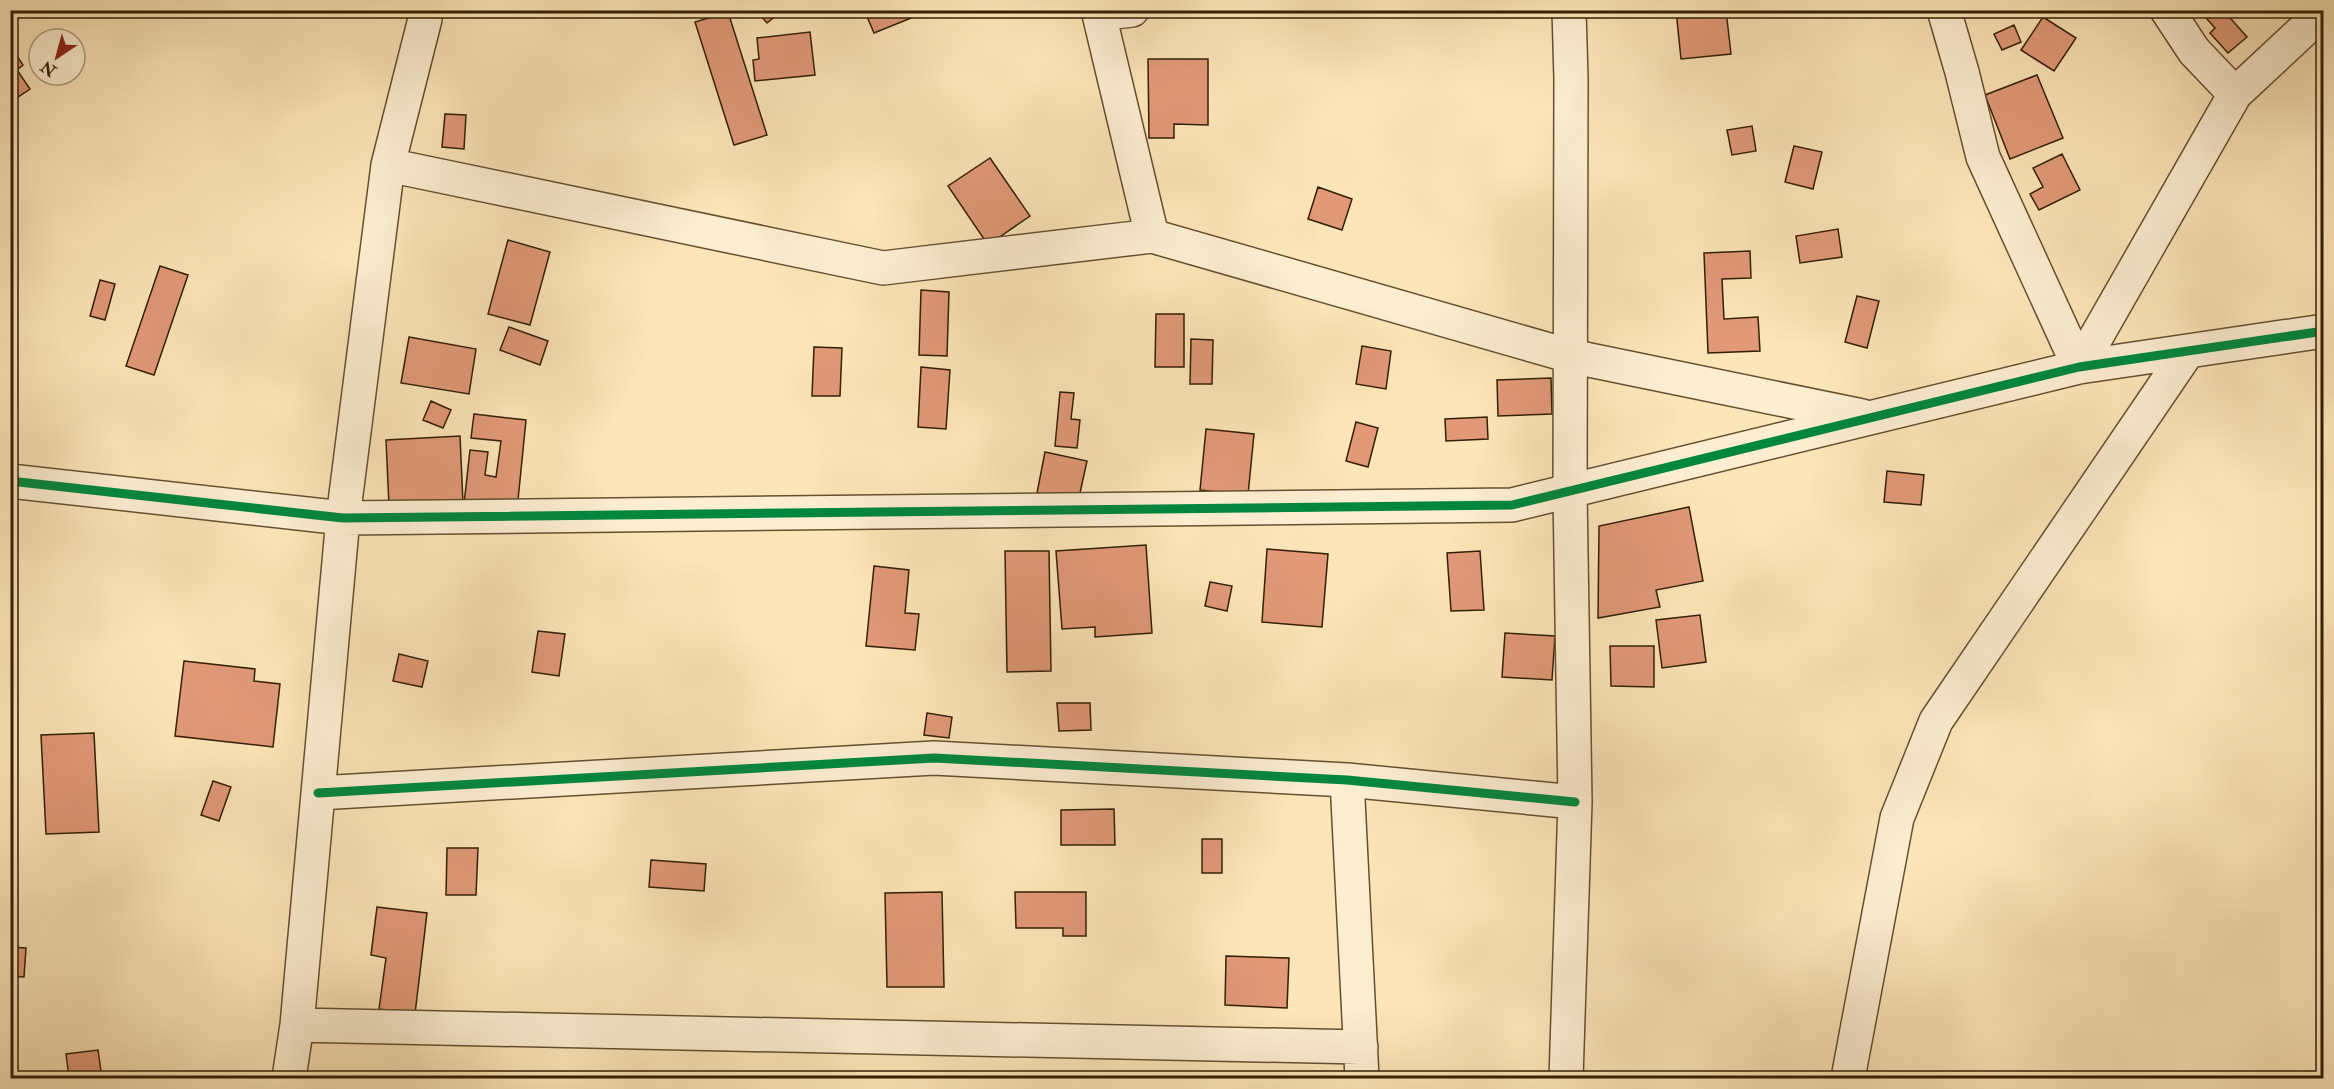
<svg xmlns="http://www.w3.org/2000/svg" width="2334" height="1089" font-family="'IM FELL Double Pica',serif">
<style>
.building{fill:#e19978;stroke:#331f03;stroke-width:1.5}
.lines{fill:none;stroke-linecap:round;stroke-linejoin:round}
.street-casing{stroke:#655030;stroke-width:36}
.street{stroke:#fdeed1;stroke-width:33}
.cycleway-casing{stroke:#fdeed1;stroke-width:13}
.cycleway{stroke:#00873e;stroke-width:9}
</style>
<rect width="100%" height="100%" fill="#fce5b8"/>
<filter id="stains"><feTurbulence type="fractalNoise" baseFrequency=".00333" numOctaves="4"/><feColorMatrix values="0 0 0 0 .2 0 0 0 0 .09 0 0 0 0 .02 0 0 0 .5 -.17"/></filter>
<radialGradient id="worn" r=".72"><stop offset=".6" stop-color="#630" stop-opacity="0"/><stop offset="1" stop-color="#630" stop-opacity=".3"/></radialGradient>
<!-- building -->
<path class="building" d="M756,10H783L767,23Z
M868,10H908L911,18L874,33L865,12Z
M1676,10H1726L1731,54L1681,59Z
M2199,10H2223L2247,37L2228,53L2210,33L2215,28Z
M728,12L767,135L734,145L695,22Z
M2043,17L2076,38L2054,71L2021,50Z
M2014,25L2021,42L2002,50L1994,34Z
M810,32L815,75L755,81L753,60L759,59L757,38Z
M11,47L23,65L17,70L30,89L12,101Z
M1148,59H1208V125L1174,124V138H1149Z
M2037,75L2063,138L2010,159L1985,95Z
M445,114L466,115L464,149L442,147Z
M1752,126L1756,151L1732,155L1727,130Z
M1794,146L1822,152L1813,189L1785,182Z
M2062,154L2080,190L2039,210L2030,194L2043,187L2033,168Z
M990,158L1030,216L988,245L948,186Z
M1318,187L1352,199L1342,230L1308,219Z
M1838,229L1842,257L1800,263L1796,236Z
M508,240L550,252L530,325L488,314Z
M1750,251L1751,278L1722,279L1724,319L1758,317L1760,351L1708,353L1704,253Z
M160,266L188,275L154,375L126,366Z
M100,280L115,284L105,320L90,316Z
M921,290L949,292L947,356L919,355Z
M1857,296L1879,301L1867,348L1845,342Z
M1156,314H1184V367H1155Z
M509,327L548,341L540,365L500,350Z
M409,337L476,349L469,394L401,383Z
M1191,339L1213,340L1212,384H1190Z
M1362,346L1391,351L1386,389L1356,384Z
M814,347L842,348L840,396H812Z
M921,367L950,370L946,429L918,427Z
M1551,378L1552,414L1498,416L1497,380Z
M1060,392L1074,393L1071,419L1080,420L1077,448L1055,446Z
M431,401L451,410L443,428L423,420Z
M474,414L526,420L517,510L464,504L470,450L488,452L485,475L496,477L501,441L471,438Z
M1487,417L1488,439L1446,441L1445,419Z
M1356,422L1378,428L1368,467L1346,461Z
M1206,429L1254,434L1248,495L1200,490Z
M460,436L463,503L389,506L386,440Z
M1045,452L1087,461L1078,502L1037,493Z
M1887,471L1924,475L1921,505L1884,502Z
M1689,507L1703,581L1656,590L1660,607L1598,618L1599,526Z
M1146,545L1152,633L1095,637V627L1062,629L1056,551Z
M1267,549L1328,554L1322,627L1262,622Z
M1005,551H1049L1051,671L1007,672Z
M1480,551L1484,610L1451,611L1447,553Z
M874,566L909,570L905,613L919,614L915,650L866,646Z
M1210,582L1232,586L1227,611L1205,606Z
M1700,615L1706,662L1662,668L1656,620Z
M538,631L565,634L559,676L532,672Z
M1505,633L1555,636L1552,680L1502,677Z
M1610,646H1654V687L1611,686Z
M399,654L428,661L422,687L393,681Z
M184,661L255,669L254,681L280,684L273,747L175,736Z
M1057,703H1090L1091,730L1059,731Z
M927,713L952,717L949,738L924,735Z
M94,733L99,832L46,834L41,735Z
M213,781L231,787L219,821L201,815Z
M1114,809L1115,845H1061V810Z
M1202,839H1222V873H1202Z
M447,848H478L476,895H446Z
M651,860L706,864L704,891L649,887Z
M942,892L944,987H887L885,893Z
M1015,892H1086V936H1063V928H1016Z
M377,907L427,913L415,1014L379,1009L386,958L371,955Z
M10,947L26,948L24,977L10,976Z
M1226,956L1289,958L1287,1008L1225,1005Z
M98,1050L102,1078H69L66,1054Z"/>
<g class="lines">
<!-- street casing -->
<g class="street-casing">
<path id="street" d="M1944,10L1962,72L1983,157L2079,367
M2167,10L2194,51L2235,94
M1099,14L1132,10
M388,165L883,268L1152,236L1098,10
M1152,236L1570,356L1862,416
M2079,367L2235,94L2324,11
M10,481L343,518L1512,505L2079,367L2324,331
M1347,780L1362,1078
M318,793L934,758L1347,780L1575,802
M297,1025L1361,1047
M289,1078L297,1025L343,518L388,165L425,19L423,10
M1566,1078L1575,802L1570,492L1571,79L1569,10
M1848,1078L1897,818L1936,721L2188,351"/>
</g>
<!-- street -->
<use href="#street" class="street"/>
<!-- cycleway casing -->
<g class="cycleway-casing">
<path id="cycleway" d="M10,481L343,518L1512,505L2079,367L2324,331
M318,793L934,758L1347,780L1575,802"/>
</g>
<!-- cycleway -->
<use href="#cycleway" class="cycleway"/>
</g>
<!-- margin -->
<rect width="2334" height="1089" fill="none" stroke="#fce5b8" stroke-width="36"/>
<rect x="12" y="12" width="2310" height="1065" fill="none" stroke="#331f03" stroke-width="3"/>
<rect x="18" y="18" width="2298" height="1053" fill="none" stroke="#331f03" stroke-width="1.5"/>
<!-- north arrow -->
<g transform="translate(57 57) rotate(216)"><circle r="28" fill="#fdeed1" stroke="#ac9b7f" stroke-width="1.5"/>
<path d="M0-4.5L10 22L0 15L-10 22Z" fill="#8f2418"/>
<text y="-9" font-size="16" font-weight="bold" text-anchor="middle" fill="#331f03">N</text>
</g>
<rect width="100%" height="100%" filter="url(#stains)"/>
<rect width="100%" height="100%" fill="url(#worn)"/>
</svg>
